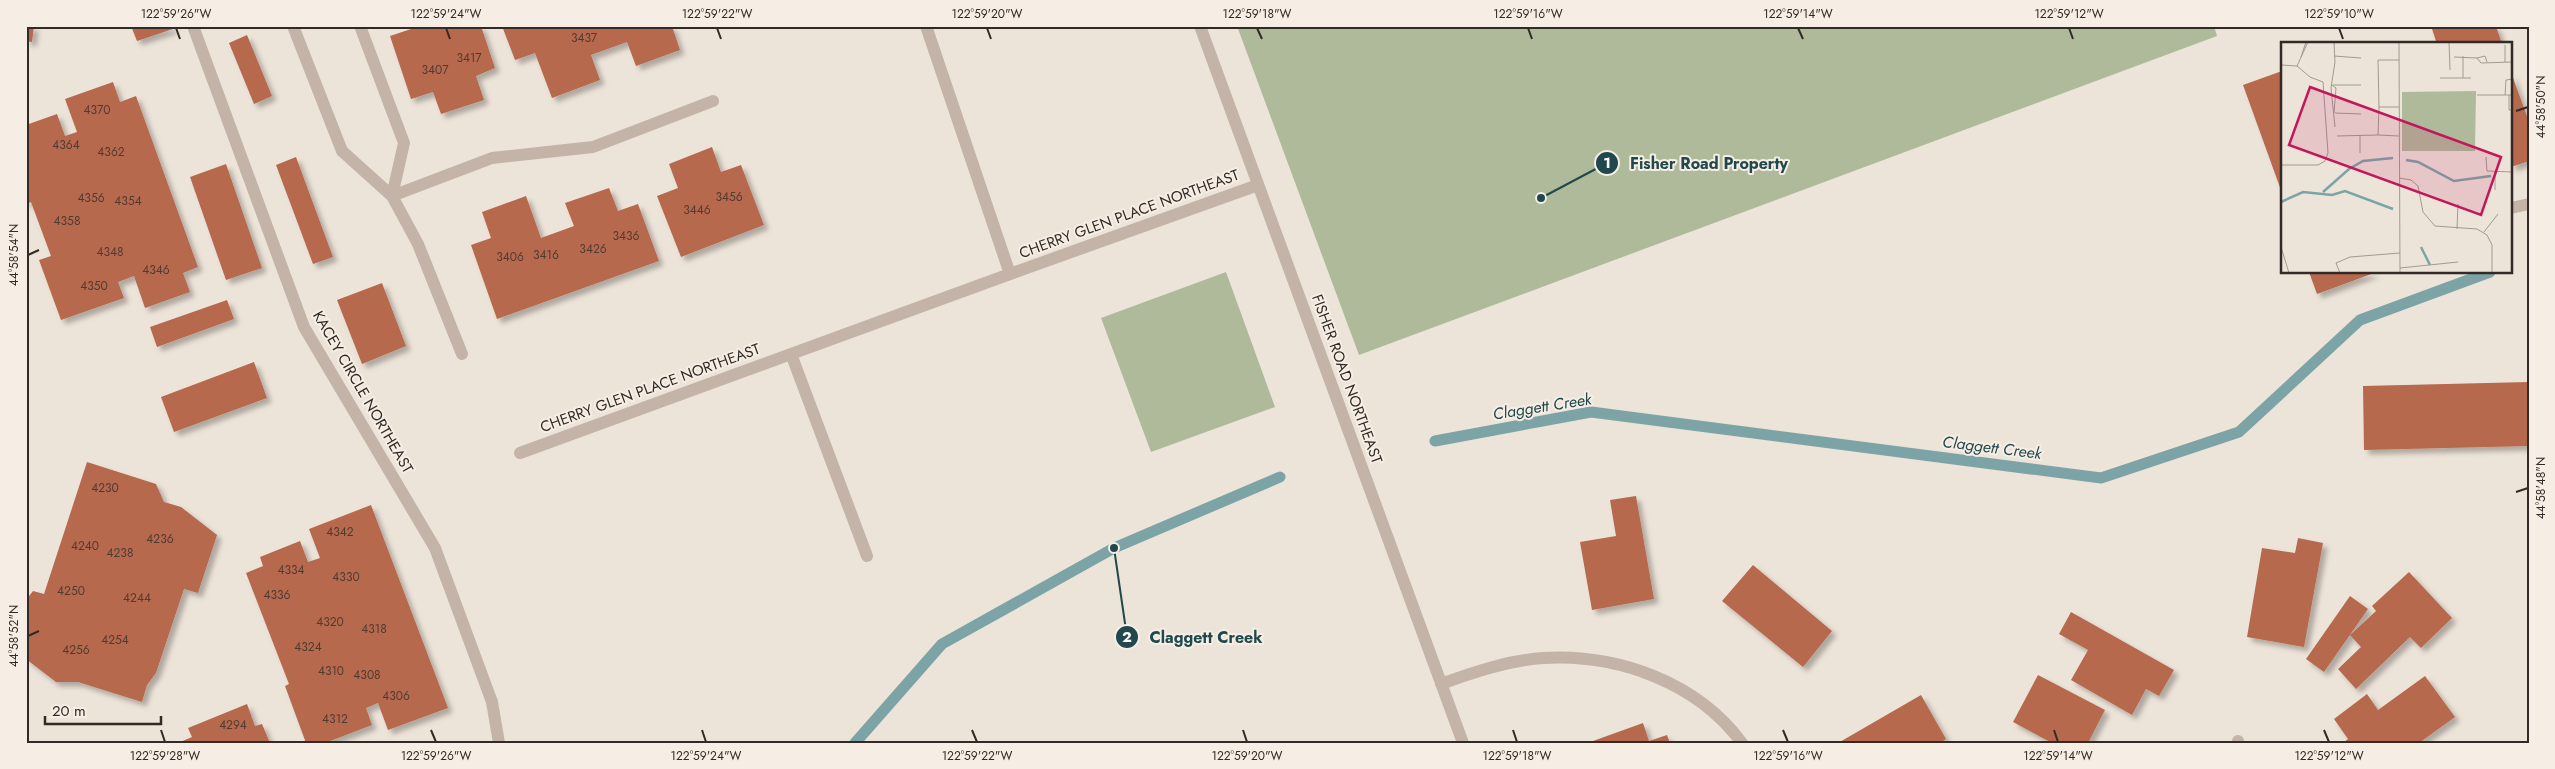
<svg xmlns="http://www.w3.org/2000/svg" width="2555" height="769" font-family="Jost,sans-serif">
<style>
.green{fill:#afba9b}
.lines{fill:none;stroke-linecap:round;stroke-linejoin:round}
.stream{stroke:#7ca4a6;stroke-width:11}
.building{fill:#b6694e;filter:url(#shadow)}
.minor{stroke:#c3b4a7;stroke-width:12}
.ticks{fill:none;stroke:#312a26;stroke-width:2}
.labels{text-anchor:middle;stroke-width:4;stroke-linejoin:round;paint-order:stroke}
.number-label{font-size:12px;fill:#523a30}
.street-label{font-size:15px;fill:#312a26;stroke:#f6eee4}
.water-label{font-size:16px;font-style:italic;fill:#21494d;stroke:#f6eee4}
.inset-river{fill:none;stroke:#7ca4a6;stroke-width:2.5}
.inset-road{fill:none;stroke:#a29a91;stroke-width:1}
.view{fill:#c2185b;fill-opacity:0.15;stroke:#c2185b;stroke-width:2.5}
.inset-edge{fill:none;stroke:#312a26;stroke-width:2.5}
.leader{fill:none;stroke:#21494d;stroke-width:2}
.callout-dot{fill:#21494d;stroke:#f6eee4;stroke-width:2}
.mark-label{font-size:15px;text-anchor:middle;font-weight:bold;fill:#fff}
.callout-label{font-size:16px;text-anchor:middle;font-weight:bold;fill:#21494d;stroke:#f6eee4;stroke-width:4;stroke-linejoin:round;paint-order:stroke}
.neatline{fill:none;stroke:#312a26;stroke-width:2}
.ticks-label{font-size:12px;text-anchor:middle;fill:#312a26}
</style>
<defs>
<filter id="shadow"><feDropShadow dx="4.5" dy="4.5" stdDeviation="2.5" flood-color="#0004"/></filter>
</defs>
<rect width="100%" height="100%" fill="#ede4d9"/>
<!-- green -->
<path class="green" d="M1237,26H2214L2217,36L1359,355Z
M1226,272L1275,407L1151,452L1101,318Z"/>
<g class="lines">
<!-- stream -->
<path class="stream" d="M1435,441L1591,412L2101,478L2239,432L2360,320L2490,272
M855,743L942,644L1114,548L1280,477"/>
</g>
<!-- building -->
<path class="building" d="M26,26H34L32,42L26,41Z
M131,26H172L173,29L137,41Z
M420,26H481L495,68L476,76L484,100L441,114L433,92L411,99L390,36Z
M502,26H672L680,50L636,66L627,42L591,55L600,80L552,98L535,53L515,60Z
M2431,26H2496L2502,44H2437Z
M247,35L272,96L254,104L229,43Z
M2282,71V193L2243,85Z
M2511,72L2529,122V161L2511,167Z
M113,82L120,102L136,96L198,267L183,273L190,292L145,308L134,276L118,282L124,298L61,320L39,260L51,256L31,202L26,204V125L57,114L65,136L77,132L65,99Z
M712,147L721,172L741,165L764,225L681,257L657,196L678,188L669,164Z
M296,157L333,257L313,264L276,165Z
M226,164L262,268L226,280L190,177Z
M609,188L618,211L638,204L659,261L497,319L471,245L491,238L482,212L526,196L541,238L574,226L565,203Z
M2309,272H2374V273L2317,294Z
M382,283L406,346L362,364L337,300Z
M227,300L234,319L157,347L150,327Z
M254,362L267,398L174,432L161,397Z
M2529,382V446L2364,450L2363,386Z
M87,462L156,484L164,502L181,507L217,535L198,593L184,589L156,673L147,685L142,702L78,682H56L26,659V600L33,591L44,594Z
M1636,496L1654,599L1592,610L1580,542L1616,536L1610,500Z
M371,505L448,708L388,730L378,703L366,708L372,725L325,743H306L285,686L289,684L246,573L263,566L260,557L300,541L308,562L320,558L309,529Z
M2298,538L2323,543L2304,647L2247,637L2262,548L2295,553Z
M1753,565L1832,631L1803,667L1722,601Z
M2409,572L2452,618L2421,648L2410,637L2356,689L2338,669L2361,647L2350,635L2376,611L2372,606Z
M2350,596L2368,609L2324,672L2306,659Z
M2071,612L2174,670L2159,696L2146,689L2132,715L2071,680L2088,650L2059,634Z
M2038,675L2105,710L2088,743H2052L2013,722Z
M2425,676L2455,717L2419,743H2343L2348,739L2334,719L2367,694L2378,710Z
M1921,695L1946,739L1940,743H1838Z
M247,704L255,726L262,724L270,743H178L192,737L188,728Z
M1643,723L1649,741L1667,735L1670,743H1593V741Z"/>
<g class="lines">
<!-- minor -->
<path class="minor" d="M193,26L304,327L435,548L492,702L499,743
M293,26L342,151L392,196L418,244L462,354
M360,26L404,143L392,196
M1200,26L1463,743
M392,196L492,158L593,147L713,101
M2511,208L2529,204
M1010,274L1258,185
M791,354L867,556
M520,453L1010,274L926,26
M1441,684C1474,672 1510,660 1544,658C1618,654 1697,682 1742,743
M2238,741V743"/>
</g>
<!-- ticks -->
<path class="ticks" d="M176,28L180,39M446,28L450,39M717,28L721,39M987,28L991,39M1257,28L1262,39M1528,28L1532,39M1798,28L1803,39M2069,28L2073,39M2339,28L2343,39M2516,111L2528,107M28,255L39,250M2516,492L2528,488M28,636L39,631M161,730L165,742M431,730L436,742M702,730L706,742M972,730L977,742M1243,730L1247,742M1513,730L1517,742M1783,730L1788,742M2054,730L2058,742M2324,730L2329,742"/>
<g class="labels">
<!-- number labels -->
<g class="number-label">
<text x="584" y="42">3437</text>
<text x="469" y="62">3417</text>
<text x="435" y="74">3407</text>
<text x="97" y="114">4370</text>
<text x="66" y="149">4364</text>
<text x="111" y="156">4362</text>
<text x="729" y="201">3456</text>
<text x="91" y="202">4356</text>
<text x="128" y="205">4354</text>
<text x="697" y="214">3446</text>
<text x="67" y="225">4358</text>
<text x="626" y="240">3436</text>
<text x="593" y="253">3426</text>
<text x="110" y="256">4348</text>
<text x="546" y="259">3416</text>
<text x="510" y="261">3406</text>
<text x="156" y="274">4346</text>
<text x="94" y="290">4350</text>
<text x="105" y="492">4230</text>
<text x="340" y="536">4342</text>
<text x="160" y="543">4236</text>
<text x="85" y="550">4240</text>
<text x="120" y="557">4238</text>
<text x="291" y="574">4334</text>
<text x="346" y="581">4330</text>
<text x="71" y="595">4250</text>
<text x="277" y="599">4336</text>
<text x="137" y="602">4244</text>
<text x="330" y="626">4320</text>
<text x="374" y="633">4318</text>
<text x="115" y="644">4254</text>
<text x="308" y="651">4324</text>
<text x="76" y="654">4256</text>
<text x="331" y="675">4310</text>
<text x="367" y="679">4308</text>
<text x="396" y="700">4306</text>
<text x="335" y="723">4312</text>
<text x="233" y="729">4294</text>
</g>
<!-- street labels -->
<g class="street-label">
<text transform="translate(1129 214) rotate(-20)" y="5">CHERRY GLEN PLACE NORTHEAST</text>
<text transform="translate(1347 379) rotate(70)" y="5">FISHER ROAD NORTHEAST</text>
<text transform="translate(650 388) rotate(-20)" y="5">CHERRY GLEN PLACE NORTHEAST</text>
<text transform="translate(363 392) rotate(60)" y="5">KACEY CIRCLE NORTHEAST</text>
</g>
<!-- water labels -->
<g class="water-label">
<text transform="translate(1542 406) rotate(-9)" y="6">Claggett Creek</text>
<text transform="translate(1992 447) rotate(7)" y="6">Claggett Creek</text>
</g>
</g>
<!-- overview -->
<g transform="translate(2281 42)">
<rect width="231" height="231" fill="#ede4d9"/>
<path d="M195,49L194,109H121V50Z" fill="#afba9b"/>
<path class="inset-river" d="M125,118L137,120L173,139L210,134M42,150L68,127L82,119L112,116M0,160L22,150L51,153L64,149L112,167M140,205L149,223"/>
<path class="inset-road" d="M53,0L54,20L50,46L54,85M118,0L119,231M168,0L169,28M224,3V20M53,14L80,16M182,14V36M20,15L25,0M173,15L196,16M206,20L204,14L196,16L200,21L232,20M0,23L16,24L29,35L42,40L47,111L44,119L37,123H0M16,24L27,0M159,36H190M51,43L55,46L53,71M52,43H80M196,53H232M224,53L225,38L232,37M228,53V68H232M118,65H98L97,18H118M54,71L80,72M97,93L118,94M56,94L97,93L98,65M79,94V111M205,115L206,129L232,130M118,136L130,138L137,144L142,170L154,184L196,187L206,193L211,203V231M214,148V130M176,187L177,162M203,190L217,172M0,205L8,231M119,226L177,220M59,231L55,221L69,215L119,211"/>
<path class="view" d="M29,45L220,115L200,173L8,103Z"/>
<rect width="231" height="231" class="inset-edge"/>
</g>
<!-- callouts -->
<path class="leader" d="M1541 198L1607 163M1114 548L1127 637"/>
<g class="callout-dot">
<circle cx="1541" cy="198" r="5"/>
<circle cx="1114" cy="548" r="5"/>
<circle cx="1607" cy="163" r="12"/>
<circle cx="1127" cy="637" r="12"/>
</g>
<g class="mark-label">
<text x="1607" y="168">1</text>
<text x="1127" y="642">2</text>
</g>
<g class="callout-label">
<text x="1709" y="169">Fisher Road Property</text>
<text x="1206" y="643">Claggett Creek</text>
</g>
<!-- border -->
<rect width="2555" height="769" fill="none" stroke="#f6eee4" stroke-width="55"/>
<!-- scale -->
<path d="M45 716v8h116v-8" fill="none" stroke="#312a26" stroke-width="2.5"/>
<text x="52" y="716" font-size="15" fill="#312a26" stroke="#f6eee4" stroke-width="4" paint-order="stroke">20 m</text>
<rect x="28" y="28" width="2500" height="714" class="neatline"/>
<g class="ticks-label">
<text x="176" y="18">122°59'26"W</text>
<text x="446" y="18">122°59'24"W</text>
<text x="717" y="18">122°59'22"W</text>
<text x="987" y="18">122°59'20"W</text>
<text x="1257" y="18">122°59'18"W</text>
<text x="1528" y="18">122°59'16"W</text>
<text x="1798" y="18">122°59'14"W</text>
<text x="2069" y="18">122°59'12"W</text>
<text x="2339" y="18">122°59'10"W</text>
<text transform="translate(2541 107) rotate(-90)" y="4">44°58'50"N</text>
<text transform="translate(14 255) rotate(-90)" y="4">44°58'54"N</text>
<text transform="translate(2541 488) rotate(-90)" y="4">44°58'48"N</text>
<text transform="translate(14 636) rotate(-90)" y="4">44°58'52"N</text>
<text x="165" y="760">122°59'28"W</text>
<text x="436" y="760">122°59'26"W</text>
<text x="706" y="760">122°59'24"W</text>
<text x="977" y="760">122°59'22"W</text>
<text x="1247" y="760">122°59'20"W</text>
<text x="1517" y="760">122°59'18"W</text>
<text x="1788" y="760">122°59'16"W</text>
<text x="2058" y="760">122°59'14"W</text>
<text x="2329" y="760">122°59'12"W</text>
</g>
</svg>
